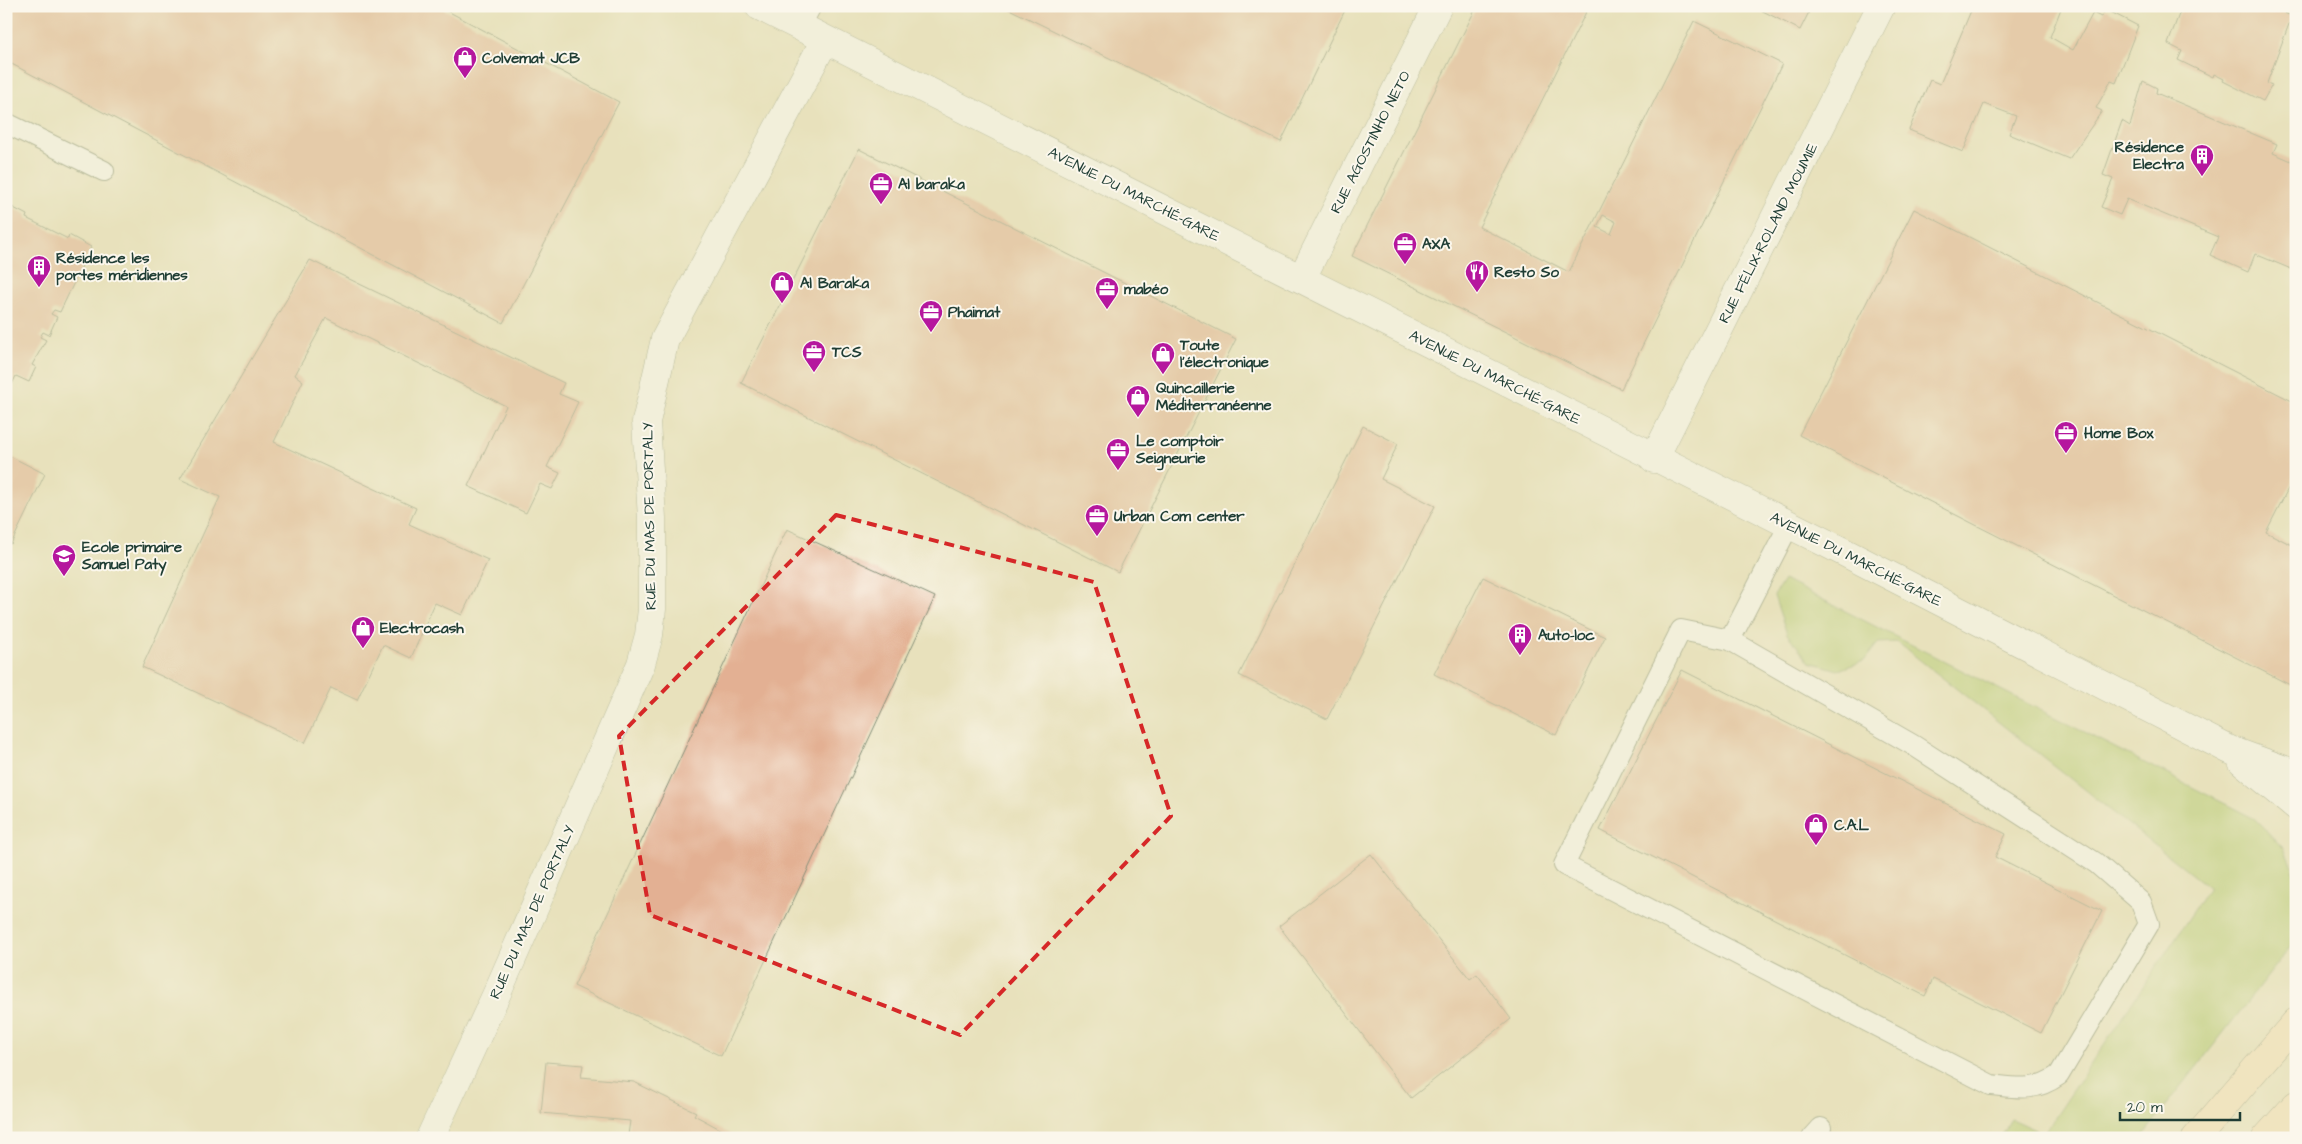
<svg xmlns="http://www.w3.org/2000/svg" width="2302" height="1144" font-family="'Architects Daughter',sans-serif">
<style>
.green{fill:#b2cb71;stroke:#688452}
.building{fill:#e3b093;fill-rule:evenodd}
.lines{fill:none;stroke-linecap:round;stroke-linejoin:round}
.service-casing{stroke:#848f78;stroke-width:22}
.minor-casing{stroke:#848f78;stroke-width:29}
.tertiary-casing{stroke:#848f78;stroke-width:29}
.secondary-casing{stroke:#848f78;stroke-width:29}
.service{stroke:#fff;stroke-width:20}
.minor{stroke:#fff;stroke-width:28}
.tertiary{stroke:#fff;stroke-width:28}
.secondary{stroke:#fbe6c4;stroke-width:28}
.marked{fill:none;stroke:#d62828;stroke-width:4;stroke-dasharray:10 6;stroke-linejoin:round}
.labels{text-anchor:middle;stroke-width:4;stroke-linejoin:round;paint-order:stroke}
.poi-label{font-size:15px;font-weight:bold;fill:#1f3d34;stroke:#fbf7ec;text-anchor:start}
.street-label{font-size:15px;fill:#1f3d34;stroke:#fbf7ec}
</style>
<rect width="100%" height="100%" fill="#fbf7ec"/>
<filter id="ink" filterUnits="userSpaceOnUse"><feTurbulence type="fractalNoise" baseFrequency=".02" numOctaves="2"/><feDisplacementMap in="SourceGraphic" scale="10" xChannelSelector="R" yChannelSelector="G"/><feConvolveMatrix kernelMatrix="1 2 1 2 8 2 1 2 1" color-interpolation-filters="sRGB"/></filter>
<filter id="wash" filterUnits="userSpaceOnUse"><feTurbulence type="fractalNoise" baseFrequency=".0096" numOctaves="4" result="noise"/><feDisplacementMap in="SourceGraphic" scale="20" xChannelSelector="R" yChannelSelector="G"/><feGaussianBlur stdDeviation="1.12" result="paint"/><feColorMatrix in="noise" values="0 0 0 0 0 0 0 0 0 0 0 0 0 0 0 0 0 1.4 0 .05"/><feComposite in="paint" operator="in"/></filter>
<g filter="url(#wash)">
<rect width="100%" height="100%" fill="#e8e1bc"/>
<!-- green -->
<path class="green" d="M1784,580L2255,819L2284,849L2296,875V940L2141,1138H1999L2011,1119L2044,1134L2209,888L1897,642L1878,643L1864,661L1838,670L1810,662L1787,634L1774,596Z"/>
<g id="blocks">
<!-- building -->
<path class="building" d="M6,6H438L619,102L503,323L6,61Z
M1003,6H1347L1281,142Z
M1477,6H1589L1479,227L1569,272L1694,21L1782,64L1621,389L1352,256ZM1603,215L1616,222L1611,234L1597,227Z
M1753,6H1812L1800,30Z
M1973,6H2062L2050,37L2073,50L2093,13L2101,17L2105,9L2138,26L2116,83L2111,81L2096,108L2102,111L2069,159L2009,134L2016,116L1984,104L1963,152L1909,130L1930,80L1940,84Z
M2182,6H2286L2284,13L2292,16L2267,83L2272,85L2263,101L2223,81L2224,79L2214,74L2213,77L2178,60L2182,51L2168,44Z
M2143,81L2157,88L2156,93L2277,144L2273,153L2296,163V271L2255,254L2248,272L2210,255L2218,237L2127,199L2120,215L2101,207L2113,179L2103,175L2122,121L2130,126Z
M859,149L1236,339L1118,572L741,383Z
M6,204L27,215L26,218L68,239L69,235L91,247L60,312L54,310L51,314L57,317L49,335L43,332L40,337L46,340L32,365L36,367L29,382L16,376L12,384L6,381Z
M1914,209L2296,403V473L2266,532L2296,547V688L1799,435Z
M310,260L564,383L559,394L578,402L547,467L560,473L552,489L540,484L526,513L468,486L506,406L326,318L295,375L303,381L274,442L416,508L409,524L488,560L462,615L435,603L411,658L383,645L357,700L331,688L305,743L142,667L220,497L180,479Z
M1363,426L1398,444L1381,479L1435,506L1327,719L1239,675Z
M6,454L45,474L11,544L6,542Z
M787,529L935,597L721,1056L574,986Z
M1483,577L1605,637L1556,735L1434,674Z
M1682,670L2006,834L1995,857L2102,911L2041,1033L1933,979L1925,996L1600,830Z
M1371,854L1470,979L1477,974L1511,1019L1411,1098L1279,926Z
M546,1062L583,1065L581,1077L634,1082L696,1112L694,1115L737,1138H634L628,1135L630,1121L541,1113Z"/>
</g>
</g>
<g filter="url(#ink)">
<use href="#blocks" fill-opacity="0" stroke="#848f78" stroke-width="1"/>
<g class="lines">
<!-- service casing -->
<g class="service-casing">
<path id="service" d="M800,27L811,6
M6,123L104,171
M1730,640L1681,630L1564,865L1991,1085C2019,1088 2035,1092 2059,1075L2149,924L2141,902L2096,863L1913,745L1730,640L1789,525
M1812,1138L1821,1128"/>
</g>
<!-- minor casing -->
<g class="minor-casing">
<path id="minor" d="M1302,278L1438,6
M1654,459L1881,6
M430,1138L498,991L641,664L649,635L652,609V518L646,422L665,339L825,40"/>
</g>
<!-- tertiary casing -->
<g class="tertiary-casing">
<path id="tertiary" d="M759,6L1828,544L2230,750L2296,774
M2242,761L2296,806"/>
</g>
<!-- secondary casing -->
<g class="secondary-casing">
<path id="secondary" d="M2196,1138L2296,1022
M2266,1138L2296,1105"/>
</g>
<!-- service -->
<use href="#service" class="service"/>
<!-- minor -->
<use href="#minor" class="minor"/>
<!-- tertiary -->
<use href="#tertiary" class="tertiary"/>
<!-- secondary -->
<use href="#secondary" class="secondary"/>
</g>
</g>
<!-- marked area -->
<path d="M0 0H2302V1144H0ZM836,515L1094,582L1171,816L960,1035L650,915L619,736Z" fill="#e8e1bc" fill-opacity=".55" fill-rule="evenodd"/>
<path class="marked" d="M836,515L1094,582L1171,816L960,1035L650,915L619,736Z"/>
<!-- icons -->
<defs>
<g id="shop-pin" transform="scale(1.25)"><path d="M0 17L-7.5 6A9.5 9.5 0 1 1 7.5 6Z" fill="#b5179e" stroke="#fbf7ec"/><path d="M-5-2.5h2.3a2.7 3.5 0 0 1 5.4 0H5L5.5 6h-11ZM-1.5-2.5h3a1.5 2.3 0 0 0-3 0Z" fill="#fff"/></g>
<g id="building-pin" transform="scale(1.25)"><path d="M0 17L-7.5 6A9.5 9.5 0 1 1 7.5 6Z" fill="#b5179e" stroke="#fbf7ec"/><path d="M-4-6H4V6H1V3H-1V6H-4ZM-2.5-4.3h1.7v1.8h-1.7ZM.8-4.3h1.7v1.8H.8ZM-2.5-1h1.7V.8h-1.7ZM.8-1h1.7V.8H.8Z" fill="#fff"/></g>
<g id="office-pin" transform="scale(1.25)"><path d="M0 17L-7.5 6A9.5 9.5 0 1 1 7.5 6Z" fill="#b5179e" stroke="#fbf7ec"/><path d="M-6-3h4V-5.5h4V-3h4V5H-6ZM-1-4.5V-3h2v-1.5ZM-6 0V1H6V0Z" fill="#fff"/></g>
<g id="restaurant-pin" transform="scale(1.25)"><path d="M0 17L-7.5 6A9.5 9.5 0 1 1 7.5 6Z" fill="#b5179e" stroke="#fbf7ec"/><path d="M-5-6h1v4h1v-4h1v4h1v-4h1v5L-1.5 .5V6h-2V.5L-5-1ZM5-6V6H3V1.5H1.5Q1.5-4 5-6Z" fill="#fff"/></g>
<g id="school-pin" transform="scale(1.25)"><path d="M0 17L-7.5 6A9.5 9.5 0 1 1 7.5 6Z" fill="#b5179e" stroke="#fbf7ec"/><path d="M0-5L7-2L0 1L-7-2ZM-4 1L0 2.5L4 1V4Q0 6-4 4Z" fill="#fff"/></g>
</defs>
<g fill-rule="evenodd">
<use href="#shop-pin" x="465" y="58"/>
<use href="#building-pin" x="2202" y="156"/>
<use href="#office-pin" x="881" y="184"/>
<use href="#office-pin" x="1405" y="244"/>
<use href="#building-pin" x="39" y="267"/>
<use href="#restaurant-pin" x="1477" y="272"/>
<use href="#shop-pin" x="782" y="283"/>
<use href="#office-pin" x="1107" y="289"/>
<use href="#office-pin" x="931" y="312"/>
<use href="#office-pin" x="814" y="352"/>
<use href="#shop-pin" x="1163" y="354"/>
<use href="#shop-pin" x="1138" y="397"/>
<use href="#office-pin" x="2066" y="433"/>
<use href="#office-pin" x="1118" y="450"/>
<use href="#office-pin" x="1097" y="516"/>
<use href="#school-pin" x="64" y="556"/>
<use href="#shop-pin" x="363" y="628"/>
<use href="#building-pin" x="1520" y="635"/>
<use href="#shop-pin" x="1816" y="825"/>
</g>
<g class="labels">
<!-- poi labels -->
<g class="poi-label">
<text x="482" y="63">Colvemat JCB</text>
<text x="2184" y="152" text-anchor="end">Résidence<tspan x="2184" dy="17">Electra</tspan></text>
<text x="898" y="189">Al baraka</text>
<text x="1422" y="249">AXA</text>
<text x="56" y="263">Résidence les<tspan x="56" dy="17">portes méridiennes</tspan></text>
<text x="1494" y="277">Resto So</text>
<text x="800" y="288">Al Baraka</text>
<text x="1124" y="294">mabéo</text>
<text x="948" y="317">Phaimat</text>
<text x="1180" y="350">Toute<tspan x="1180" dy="17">l'électronique</tspan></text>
<text x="832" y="357">TCS</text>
<text x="1156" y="393">Quincaillerie<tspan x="1156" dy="17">Méditerranéenne</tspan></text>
<text x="2084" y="438">Home Box</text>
<text x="1136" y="446">Le comptoir<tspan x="1136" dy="17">Seigneurie</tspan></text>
<text x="1114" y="521">Urban Com center</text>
<text x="82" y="552">Ecole primaire<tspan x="82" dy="17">Samuel Paty</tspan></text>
<text x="380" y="633">Electrocash</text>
<text x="1538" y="640">Auto-loc</text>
<text x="1834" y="830">C.A.L</text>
</g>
<!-- street labels -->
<g class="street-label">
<text transform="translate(1370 142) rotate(-63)" y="5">RUE AGOSTINHO NETO</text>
<text transform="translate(1134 194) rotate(27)" y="5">AVENUE DU MARCHÉ-GARE</text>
<text transform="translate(1768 233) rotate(-63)" y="5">RUE FÉLIX-ROLAND MOUMIE</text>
<text transform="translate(1495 377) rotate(27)" y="5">AVENUE DU MARCHÉ-GARE</text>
<text transform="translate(649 516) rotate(-91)" y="5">RUE DU MAS DE PORTALY</text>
<text transform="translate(1856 559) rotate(27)" y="5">AVENUE DU MARCHÉ-GARE</text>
<text transform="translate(532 912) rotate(-66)" y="5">RUE DU MAS DE PORTALY</text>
</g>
</g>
<!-- margin -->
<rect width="2302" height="1144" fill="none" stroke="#fbf7ec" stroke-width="25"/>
<!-- scale -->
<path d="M2120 1112v8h120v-8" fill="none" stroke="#1f3d34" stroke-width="2.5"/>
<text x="2127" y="1112" font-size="15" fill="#1f3d34" stroke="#fbf7ec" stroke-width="4" paint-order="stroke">20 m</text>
</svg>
